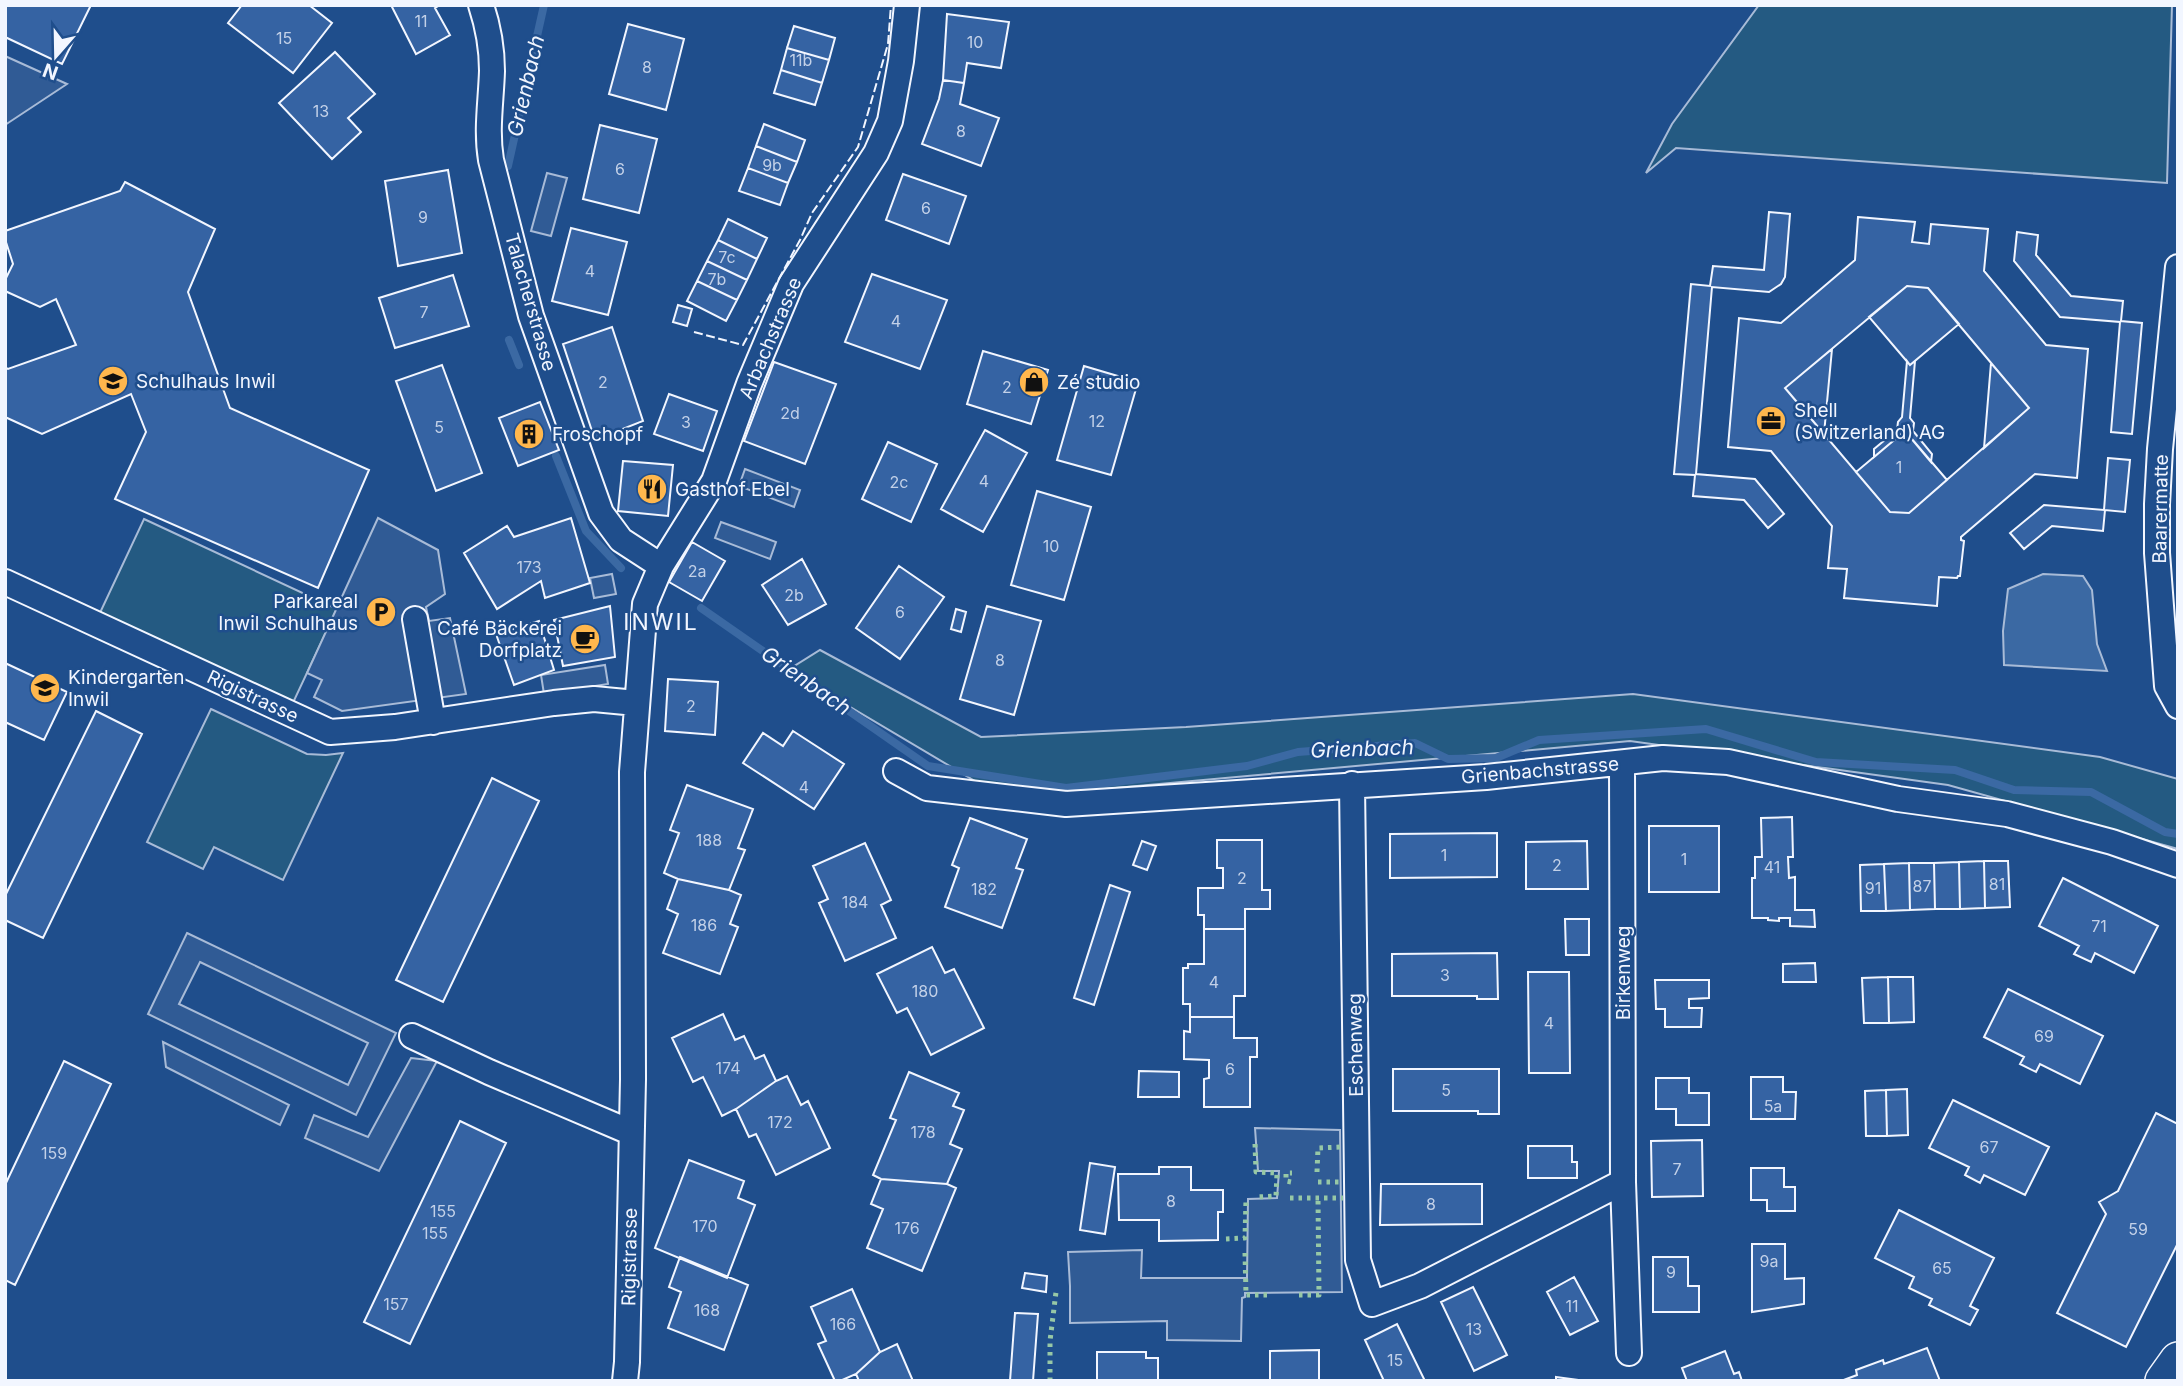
<svg xmlns="http://www.w3.org/2000/svg" width="2183" height="1386" font-family="Inter,sans-serif">
<style>
.green{fill:#245a82;stroke:#a8bbd7;stroke-width:2}
.parking{fill:#305b95;stroke:#a8bbd7;stroke-width:2;fill-rule:evenodd}
.water{fill:#3b69a3;stroke:#a8bbd7;stroke-width:2}
.lines{fill:none;stroke-linecap:round;stroke-linejoin:round}
.stream{stroke:#3b69a3;stroke-width:8}
.building{fill:#3563a3;stroke:#f2f6ff;stroke-width:2;fill-rule:evenodd}
.street-casing{stroke:#f2f6ff;stroke-width:28}
.secondary-casing{stroke:#f2f6ff;stroke-width:38}
.street{stroke:#1f4e8c;stroke-width:24}
.secondary{stroke:#1f4e8c;stroke-width:35}
.hedge{stroke:#97c8a6;stroke-width:5;stroke-dasharray:3.5 5;stroke-linecap:butt}
.fence{stroke:#f2f6ff;stroke-width:2;stroke-dasharray:9 3.5;stroke-linecap:butt}
.labels{text-anchor:middle;stroke-width:5;stroke-linejoin:round;paint-order:stroke}
.number-label{font-size:16px;fill:#c3d1e8}
.street-label{font-size:19px;fill:#f2f6ff;stroke:#1f4e8c}
.poi-label{font-size:19px;fill:#f2f6ff;stroke:#1f4e8c;text-anchor:start}
.water-label{font-size:21px;font-style:italic;fill:#f2f6ff;stroke:#1f4e8c}
.quarter-label{font-size:23px;letter-spacing:2px;fill:#f2f6ff;stroke:#1f4e8c}
</style>
<rect width="100%" height="100%" fill="#1f4e8c"/>
<!-- green -->
<path class="green" d="M1759,5H2172L2167,183L1676,148L1646,173L1672,124Z
M144,519L337,609L291,707L98,617Z
M820,650L981,737L1186,727L1633,694L2100,757L2178,779V849L1948,785L1630,741L1082,791L980,784L788,670Z
M211,709L307,754L326,755L343,753L283,880L214,847L203,869L147,842Z"/>
<!-- parking -->
<path class="parking" d="M5,56L67,84L5,125Z
M547,173L567,178L551,236L531,231Z
M745,469L800,490L794,507L739,486Z
M378,518L438,550L445,594L426,607L429,621L450,618L466,694L342,711L314,697L322,680L307,673Z
M721,522L776,542L770,559L715,538Z
M612,574L616,594L594,598L590,578Z
M605,665L608,684L544,694L541,675Z
M187,933L396,1033L356,1115L148,1014ZM200,962L368,1043L348,1085L179,1004Z
M163,1042L289,1105L280,1125L166,1067Z
M411,1058L437,1061L379,1171L305,1138L314,1115L368,1137Z
M1255,1128L1340,1130L1342,1292L1245,1293V1297L1242,1298L1241,1341L1167,1340V1321L1070,1323V1286L1068,1252L1142,1250L1141,1278H1247L1248,1199L1277,1198L1279,1171H1258Z"/>
<!-- water -->
<path class="water" d="M2043,574L2083,576L2092,590L2097,644L2107,671L2004,665L2003,631L2008,589Z"/>
<g class="lines">
<!-- stream -->
<path class="stream" d="M508,166L544,5
M509,340L519,365
M556,456L586,531L621,568
M701,608L928,766L1066,788L1247,766L1298,752L1415,743L1448,759L1496,758L1539,740L1706,729L1816,762L1955,770L2014,790L2091,792L2165,832L2178,834"/>
</g>
<!-- building -->
<path class="building" d="M5,5H91L62,64L5,37Z
M242,5H309L332,23L293,73L228,23Z
M391,5H440L435,8L450,35L416,54Z
M947,14L1009,22L1001,68L967,63L964,83L943,80Z
M628,24L684,39L666,110L609,94Z
M794,26L835,38L829,60L787,48Z
M787,48L829,60L822,83L781,70Z
M335,52L375,94L348,118L361,132L332,159L279,103Z
M781,70L822,83L815,105L774,93Z
M943,80L964,83L960,104L999,118L981,166L922,144L939,99Z
M764,124L805,140L797,162L756,146Z
M600,125L657,139L639,213L583,199Z
M756,146L797,162L788,183L748,168Z
M748,168L788,183L780,205L739,191Z
M448,170L462,253L398,266L385,181Z
M903,174L966,196L949,244L886,220Z
M125,182L215,229L188,292L230,408L369,470L318,588L115,499L146,432L131,394L42,434L5,417V367L8,369L76,345L56,299L40,307L5,291V280L13,264L5,239V231L120,191Z
M1769,212L1790,214L1785,277L1781,284L1769,292L1712,287L1696,474L1755,479L1784,514L1768,528L1744,500L1693,496L1695,475L1674,474L1691,284L1710,286L1713,266L1764,270Z
M1858,217L1915,222L1912,242L1929,244L1931,224L1988,229L1984,271L2046,345L2088,349L2077,478L2035,474L1961,537V540L1964,541L1960,576H1958L1957,578L1939,577L1937,606L1844,598L1847,569L1828,568L1832,526L1771,451L1728,447L1739,318L1781,323L1855,260ZM1907,286L1928,288L2029,408L1909,513L1890,512L1785,388Z
M728,219L767,238L757,259L718,240Z
M571,228L627,242L608,315L552,301Z
M2017,232L2038,235L2036,255L2071,296L2123,301L2121,321L2142,323L2132,434L2111,432L2120,322L2060,317L2014,261Z
M718,240L757,259L747,280L707,261Z
M707,261L747,280L737,300L697,281Z
M872,274L947,300L920,369L845,342Z
M453,275L469,326L395,348L379,298Z
M697,281L737,300L726,321L687,301Z
M1907,286L1928,288L1959,324L1910,365L1869,317Z
M678,305L692,309L687,326L673,322Z
M612,327L643,421L595,440L563,344Z
M1832,349L1824,434L1785,388Z
M983,351L1048,370L1031,424L967,404Z
M1907,361L1910,365L1915,361L1910,418L1914,423L1913,431L1932,454L1931,462L1905,431L1874,457V449L1897,430L1898,422L1902,417Z
M774,362L836,384L805,464L744,441Z
M1991,363L2029,408L1984,448Z
M442,365L482,473L436,491L396,381Z
M1084,366L1138,382L1111,475L1057,460Z
M669,394L717,411L703,451L654,434Z
M540,402L559,450L518,466L499,418Z
M985,430L1027,453L983,532L941,509Z
M1905,431L1947,480L1909,513L1890,512L1856,472Z
M888,442L937,464L911,522L862,499Z
M2108,458L2130,460L2125,512L2105,510L2103,531L2052,526L2024,549L2010,533L2044,505L2104,510Z
M623,461L673,465L668,516L618,511Z
M1037,491L1091,507L1064,600L1011,585Z
M571,518L590,583L545,598L541,581L497,609L464,553L507,526L514,537Z
M692,542L725,561L702,601L669,582Z
M802,559L826,604L788,625L762,585Z
M899,566L944,597L900,659L856,628Z
M610,606L615,657L563,666L554,620Z
M987,606L1041,621L1014,715L960,699Z
M956,609L966,612L961,632L951,629Z
M539,621L554,670L514,685L496,634Z
M5,663L67,692L44,740L5,722Z
M668,679L718,682L715,735L665,731Z
M96,711L142,734L43,938L5,920V896Z
M793,731L844,764L814,809L743,763L763,733L783,746Z
M492,778L539,801L443,1002L396,980Z
M687,785L753,809L738,848L745,850L729,890L678,879L664,873L679,833L670,830Z
M1792,817L1793,857H1788L1789,878L1795,877V910H1814L1815,927L1790,926V918H1779V921L1768,920V918H1752V878H1755V857H1762L1761,818Z
M970,818L1027,839L1016,868L1023,870L1002,928L945,907L959,868L952,865Z
M1649,826H1719V892H1649Z
M1497,833V877L1390,878V834Z
M1217,840H1262V890H1270V909H1245V929H1204V915H1198V888H1223V868H1217Z
M1142,841L1156,846L1147,870L1133,865Z
M1587,841L1588,889H1526V842Z
M865,843L891,900L881,905L896,938L845,961L819,903L828,899L813,866Z
M1984,861H2008L2010,907L1985,908Z
M1984,861L1985,908L1960,909L1959,862Z
M1959,862L1960,909H1935L1934,863Z
M1909,863L1910,910L1886,911L1884,864Z
M1909,863H1934L1935,909L1910,910Z
M1884,864L1886,911H1861L1860,865Z
M2063,878L2158,926L2134,973L2095,953L2091,962L2074,954L2079,946L2039,926Z
M678,879L729,890L741,895L730,924L738,927L720,974L663,953L678,914L667,909Z
M1110,885L1130,892L1094,1005L1074,998Z
M1565,919H1589V955H1566Z
M1204,929H1245V996H1234V1017H1190V1004H1183V968H1188V964H1204Z
M932,947L945,973L954,969L984,1028L931,1055L907,1008L897,1013L877,974Z
M1497,953L1498,999H1477V996H1392V954Z
M1815,963L1816,982H1783V964Z
M1528,972H1569L1570,1073H1529Z
M1888,977L1889,1023H1864L1862,978Z
M1888,977H1913L1914,1022L1889,1023Z
M1655,980H1709V998L1689,999V1008H1702L1701,1027H1665V1009H1656Z
M2008,989L2103,1036L2080,1084L2040,1064L2036,1072L2020,1064L2024,1057L1984,1037Z
M723,1014L735,1040L744,1036L755,1059L764,1055L776,1081L736,1109L722,1116L703,1077L693,1082L672,1038Z
M1190,1017H1234V1038H1257V1057H1250V1107H1204V1079L1209,1078V1060L1184,1059V1031L1190,1032Z
M64,1061L111,1084L15,1285L5,1280V1185Z
M1393,1069H1499V1114H1478V1111H1393Z
M1139,1071L1179,1072V1097H1138Z
M909,1072L959,1093L953,1106L964,1110L950,1144L962,1149L947,1184L881,1179L873,1175L896,1120L890,1118Z
M787,1076L801,1105L808,1101L830,1148L776,1175L756,1134L749,1137L736,1109L776,1081Z
M1751,1077H1783V1092H1796L1795,1119H1751Z
M1656,1078H1689V1093H1709V1125H1676V1109H1656Z
M1907,1089L1908,1135L1887,1136L1886,1090Z
M1886,1090L1887,1136H1866L1865,1091Z
M1953,1100L2049,1147L2025,1195L1984,1175L1980,1183L1965,1175L1969,1167L1929,1148Z
M2156,1113L2178,1124V1243L2126,1347L2057,1313L2106,1214L2099,1202L2118,1191Z
M460,1121L506,1143L410,1344L364,1322Z
M1702,1140L1703,1196L1652,1197L1651,1141Z
M1528,1146H1572V1162H1577V1178H1528Z
M689,1160L744,1181L738,1198L755,1205L727,1278L655,1248Z
M1090,1163L1115,1167L1105,1234L1080,1230Z
M1159,1167H1191V1190H1223V1212H1218V1240L1159,1241V1220H1119L1118,1174H1159Z
M1751,1168H1784V1187H1795V1211H1767V1200H1751Z
M881,1179L947,1184L956,1188L922,1271L867,1248L883,1209L871,1204Z
M1381,1184H1482V1224L1380,1225Z
M1899,1210L1994,1258L1970,1306L1978,1310L1970,1325L1929,1305L1932,1299L1909,1288L1914,1277L1875,1258Z
M1752,1244H1785V1279L1804,1278V1304L1752,1312Z
M680,1257L748,1285L724,1350L668,1328L681,1292L669,1287Z
M1653,1257H1688V1286H1699V1312H1653Z
M1025,1273L1047,1276L1046,1292L1022,1288Z
M1574,1277L1598,1321L1570,1335L1547,1292Z
M1473,1287L1507,1355L1474,1371L1441,1302Z
M852,1289L880,1352L856,1374L840,1381H835L818,1344L826,1341L811,1307Z
M1015,1313L1038,1314L1033,1381H1010Z
M1397,1324L1425,1381H1384L1365,1340Z
M897,1344L913,1381H859L856,1374L880,1352Z
M1927,1348L1940,1381H1841L1857,1375L1856,1370L1883,1360L1884,1364Z
M1319,1350V1381H1270V1351Z
M1725,1351L1734,1374L1739,1372L1742,1381H1687L1682,1368Z
M1097,1352H1146V1358H1158V1381H1097Z
M1556,1377L1586,1381H1556Z"/>
<g class="lines">
<!-- street casing -->
<g class="street-casing">
<path id="street" d="M481,5C488,26 492,49 492,71C491,102 486,130 491,160L531,316L601,513L621,540L661,566
M2178,267L2160,449L2157,504V553L2167,686L2178,706
M5,582L330,732L395,727L554,703L594,699L636,703
M415,619L433,722
M1622,763L1623,1182L1629,1353
M896,771L927,788L1066,804L1486,777L1663,758L1728,762L1898,799L2007,814L2112,842L2178,865
M1352,784L1358,1260L1372,1304L1420,1286L1623,1182
M412,1036L489,1072L630,1132
M625,1381L627,1362L633,1079L632,772L645,604L661,566L714,481L749,384L791,284L876,153L890,121L901,61L907,5"/>
</g>
<!-- secondary casing -->
<g class="secondary-casing">
<path id="secondary" d="M2163,1381L2178,1360"/>
</g>
<!-- street -->
<use href="#street" class="street"/>
<!-- secondary -->
<use href="#secondary" class="secondary"/>
<!-- hedge -->
<path class="hedge" d="M1255,1144L1256,1172L1277,1173L1276,1196L1256,1197
M1317,1172L1318,1148L1343,1147
M1291,1182L1286,1181V1173H1292
M1318,1182H1343
M1290,1198H1343
M1226,1239L1245,1238L1246,1199
M1245,1253L1246,1295H1267
M1299,1295H1319L1318,1198
M1050,1381V1341L1056,1292"/>
<!-- fence -->
<path class="fence" d="M694,332L743,345L800,240L812,213L858,147L888,44L891,5"/>
</g>
<!-- icons -->
<defs>
<g id="school-disc" transform="scale(1.575)"><circle r="9.5" fill="#ffb74d" stroke="#1f4e8c"/><path d="M0-5L7-2L0 1L-7-2ZM-4 1L0 2.5L4 1V4Q0 6-4 4Z" fill="#111"/></g>
<g id="shop-disc" transform="scale(1.575)"><circle r="9.5" fill="#ffb74d" stroke="#1f4e8c"/><path d="M-5-2.5h2.3a2.7 3.5 0 0 1 5.4 0H5L5.5 6h-11ZM-1.5-2.5h3a1.5 2.3 0 0 0-3 0Z" fill="#111"/></g>
<g id="office-disc" transform="scale(1.575)"><circle r="9.5" fill="#ffb74d" stroke="#1f4e8c"/><path d="M-6-3h4V-5.5h4V-3h4V5H-6ZM-1-4.5V-3h2v-1.5ZM-6 0V1H6V0Z" fill="#111"/></g>
<g id="building-disc" transform="scale(1.575)"><circle r="9.5" fill="#ffb74d" stroke="#1f4e8c"/><path d="M-4-6H4V6H1V3H-1V6H-4ZM-2.5-4.3h1.7v1.8h-1.7ZM.8-4.3h1.7v1.8H.8ZM-2.5-1h1.7V.8h-1.7ZM.8-1h1.7V.8H.8Z" fill="#111"/></g>
<g id="restaurant-disc" transform="scale(1.575)"><circle r="9.5" fill="#ffb74d" stroke="#1f4e8c"/><path d="M-5-6h1v4h1v-4h1v4h1v-4h1v5L-1.5 .5V6h-2V.5L-5-1ZM5-6V6H3V1.5H1.5Q1.5-4 5-6Z" fill="#111"/></g>
<g id="parking-disc" transform="scale(1.575)"><circle r="9.5" fill="#ffb74d" stroke="#1f4e8c"/><path d="M-3.5-5.5H1a3.5 3.5 0 0 1 0 7H-1V5.5H-3.5ZM-1-3.4V-.6H.8a1.4 1.4 0 0 0 0-2.8Z" fill="#111"/></g>
<g id="cafe-disc" transform="scale(1.575)"><circle r="9.5" fill="#ffb74d" stroke="#1f4e8c"/><path d="M-5.5-4.5H6V0H3Q3 3.5 0 3.5H-2.5Q-5.5 3.5-5.5 0ZM3-3.2v2h1.7v-2ZM-6 4.5H4V6H-6Z" fill="#111"/></g>
</defs>
<g fill-rule="evenodd">
<use href="#school-disc" x="113" y="381"/>
<use href="#shop-disc" x="1034" y="382"/>
<use href="#office-disc" x="1771" y="421"/>
<use href="#building-disc" x="529" y="434"/>
<use href="#restaurant-disc" x="652" y="489"/>
<use href="#parking-disc" x="381" y="612"/>
<use href="#cafe-disc" x="585" y="639"/>
<use href="#school-disc" x="45" y="688"/>
</g>
<g class="labels">
<!-- number labels -->
<g class="number-label">
<text x="421" y="27">11</text>
<text x="284" y="44">15</text>
<text x="975" y="48">10</text>
<text x="801" y="66">11b</text>
<text x="647" y="73">8</text>
<text x="321" y="117">13</text>
<text x="961" y="137">8</text>
<text x="772" y="171">9b</text>
<text x="620" y="175">6</text>
<text x="926" y="214">6</text>
<text x="423" y="223">9</text>
<text x="727" y="263">7c</text>
<text x="590" y="277">4</text>
<text x="717" y="285">7b</text>
<text x="424" y="318">7</text>
<text x="896" y="327">4</text>
<text x="603" y="388">2</text>
<text x="1007" y="393">2</text>
<text x="790" y="419">2d</text>
<text x="1097" y="427">12</text>
<text x="686" y="428">3</text>
<text x="439" y="433">5</text>
<text x="1899" y="473">1</text>
<text x="984" y="487">4</text>
<text x="899" y="488">2c</text>
<text x="1051" y="552">10</text>
<text x="529" y="573">173</text>
<text x="697" y="577">2a</text>
<text x="794" y="601">2b</text>
<text x="900" y="618">6</text>
<text x="1000" y="666">8</text>
<text x="691" y="712">2</text>
<text x="804" y="793">4</text>
<text x="709" y="846">188</text>
<text x="1444" y="861">1</text>
<text x="1684" y="865">1</text>
<text x="1557" y="871">2</text>
<text x="1772" y="873">41</text>
<text x="1242" y="884">2</text>
<text x="1997" y="890">81</text>
<text x="1922" y="892">87</text>
<text x="1873" y="894">91</text>
<text x="984" y="895">182</text>
<text x="855" y="908">184</text>
<text x="704" y="931">186</text>
<text x="2099" y="932">71</text>
<text x="1445" y="981">3</text>
<text x="1214" y="988">4</text>
<text x="925" y="997">180</text>
<text x="1549" y="1029">4</text>
<text x="2044" y="1042">69</text>
<text x="728" y="1074">174</text>
<text x="1230" y="1075">6</text>
<text x="1446" y="1096">5</text>
<text x="1773" y="1112">5a</text>
<text x="780" y="1128">172</text>
<text x="923" y="1138">178</text>
<text x="1989" y="1153">67</text>
<text x="54" y="1159">159</text>
<text x="1677" y="1175">7</text>
<text x="1171" y="1207">8</text>
<text x="1431" y="1210">8</text>
<text x="443" y="1217">155</text>
<text x="705" y="1232">170</text>
<text x="907" y="1234">176</text>
<text x="2138" y="1235">59</text>
<text x="435" y="1239">155</text>
<text x="1769" y="1267">9a</text>
<text x="1942" y="1274">65</text>
<text x="1671" y="1278">9</text>
<text x="396" y="1310">157</text>
<text x="1572" y="1312">11</text>
<text x="707" y="1316">168</text>
<text x="843" y="1330">166</text>
<text x="1474" y="1335">13</text>
<text x="1395" y="1366">15</text>
</g>
<!-- street labels -->
<g class="street-label">
<text transform="translate(531 302) rotate(74)" y="7">Talacherstrasse</text>
<text transform="translate(770 338) rotate(-67)" y="7">Arbachstrasse</text>
<text transform="translate(2160 509) rotate(-89)" y="7">Baarermatte</text>
<text transform="translate(253 696) rotate(25)" y="7">Rigistrasse</text>
<text transform="translate(1540 770) rotate(-5)" y="7">Grienbachstrasse</text>
<text transform="translate(1623 973) rotate(-90)" y="7">Birkenweg</text>
<text transform="translate(1355 1045) rotate(-91)" y="7">Eschenweg</text>
<text transform="translate(629 1257) rotate(-89)" y="7">Rigistrasse</text>
</g>
<!-- poi labels -->
<g class="poi-label">
<text x="136" y="388">Schulhaus Inwil</text>
<text x="1057" y="389">Zé studio</text>
<text x="1794" y="417">Shell<tspan x="1794" dy="22">(Switzerland) AG</tspan></text>
<text x="552" y="441">Froschopf</text>
<text x="675" y="496">Gasthof Ebel</text>
<text x="358" y="608" text-anchor="end">Parkareal<tspan x="358" dy="22">Inwil Schulhaus</tspan></text>
<text x="562" y="635" text-anchor="end">Café Bäckerei<tspan x="562" dy="22">Dorfplatz</tspan></text>
<text x="68" y="684">Kindergarten<tspan x="68" dy="22">Inwil</tspan></text>
</g>
<!-- water labels -->
<g class="water-label">
<text transform="translate(526 86) rotate(-77)" y="7">Grienbach</text>
<text transform="translate(806 681) rotate(35)" y="7">Grienbach</text>
<text transform="translate(1362 749) rotate(-2)" y="7">Grienbach</text>
</g>
<!-- quarter labels -->
<g class="quarter-label">
<text x="661" y="630">INWIL</text>
</g>
</g>
<!-- border -->
<rect width="2183" height="1386" fill="none" stroke="#f2f6ff" stroke-width="14"/>
<!-- north arrow -->
<g transform="translate(56 56) rotate(200)" stroke="#1f4e8c" stroke-width="5" paint-order="stroke">
<path d="M0-5L12 26L0 18L-12 26Z" fill="#f2f6ff"/>
<text y="-10" font-size="19" font-weight="bold" text-anchor="middle" fill="#f2f6ff">N</text>
</g>
</svg>
